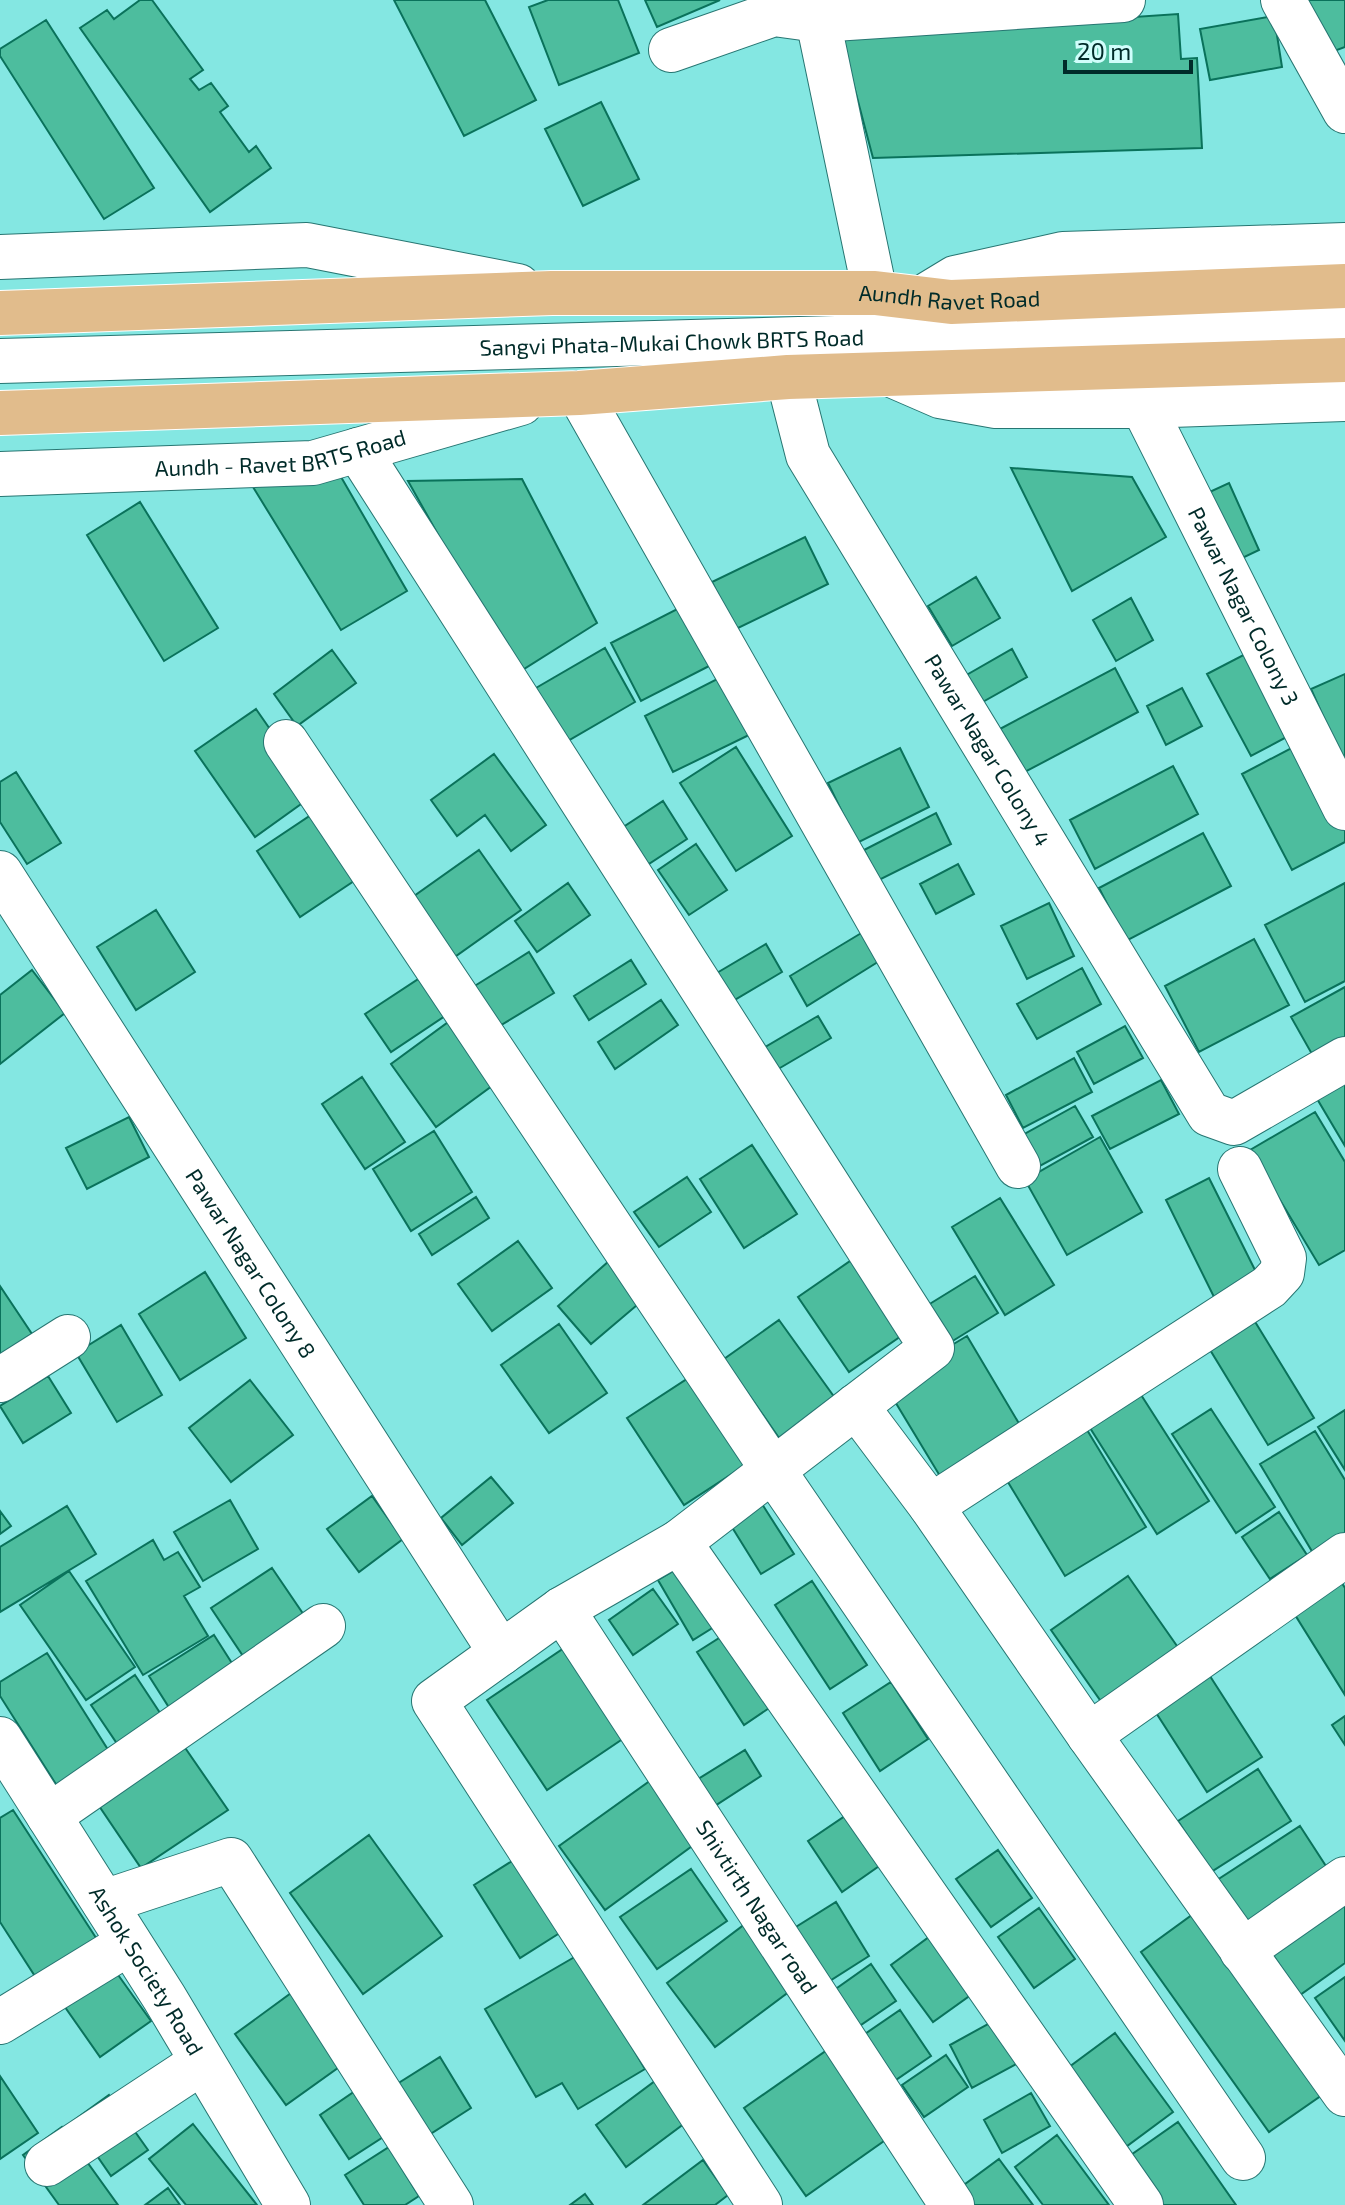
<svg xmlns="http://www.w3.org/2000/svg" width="1345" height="2205" font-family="'Exo 2',sans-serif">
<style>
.building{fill:#4dbd9e;stroke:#0a725b;stroke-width:2}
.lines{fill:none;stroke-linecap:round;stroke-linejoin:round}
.minor-casing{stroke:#277672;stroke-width:46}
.major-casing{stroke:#fff;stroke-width:46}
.minor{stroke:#fff;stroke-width:44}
.major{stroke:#e1bc8c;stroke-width:44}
.labels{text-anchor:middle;stroke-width:6;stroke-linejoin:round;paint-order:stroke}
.street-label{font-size:22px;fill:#002b29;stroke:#d0fefb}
</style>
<rect width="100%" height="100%" fill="#84e7e2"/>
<!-- building -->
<path class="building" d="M140,0H152L203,70L190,79L199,90L211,83L228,106L220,112L249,152L256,146L271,168L210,212L80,28L107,10L114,19Z
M394,0H485L536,100L464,136Z
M548,0H618L639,53L559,85L529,7Z
M645,0H720L657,27Z
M1301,0H1345V47L1321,56Z
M1178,14L1181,59L1197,58L1202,148L873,158L841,37Z
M1274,16L1282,67L1210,80L1200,29Z
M46,20L154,188L104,219L0,56V49Z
M601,102L639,179L583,206L545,129Z
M1011,468L1132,477L1166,537L1072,591Z
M337,470L407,591L341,630L253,487Z
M522,479L597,623L516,674L408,481Z
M1229,483L1259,550L1234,562L1203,495Z
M140,502L218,628L164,661L87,535Z
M805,537L828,584L734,630L712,582Z
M976,577L1000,618L952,646L928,606Z
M1131,598L1153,640L1116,661L1093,620Z
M685,605L715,663L641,701L611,643Z
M605,648L635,702L559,746L529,692Z
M1012,649L1027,677L972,708L956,681Z
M332,650L356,683L297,726L274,694Z
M1253,650L1296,732L1251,756L1207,674Z
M1115,668L1138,712L1021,774L998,730Z
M1345,674V766L1311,689Z
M721,677L749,735L673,772L645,716Z
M1182,688L1202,726L1166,745L1147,706Z
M256,709L315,794L255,837L195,751Z
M1301,743L1345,827V842L1292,870L1242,774Z
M736,747L792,836L736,871L680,783Z
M900,748L929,807L857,843L828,783Z
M494,754L546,825L511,851L485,815L457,836L431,800Z
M1173,766L1198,814L1095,869L1070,820Z
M16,772L61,843L27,864L0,822V782Z
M663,801L687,839L632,875L608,837Z
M317,811L360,877L300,917L257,851Z
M936,813L951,844L879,880L864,850Z
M1203,833L1231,886L1126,941L1099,888Z
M696,844L727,890L689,915L658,870Z
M479,850L521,910L449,961L407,901Z
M958,864L974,894L936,914L920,884Z
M568,883L590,915L537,952L515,921Z
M1345,883V981L1305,1002L1265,925Z
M1049,903L1074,956L1027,979L1001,926Z
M156,910L195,972L136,1010L97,947Z
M863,932L881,960L807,1006L790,976Z
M1254,939L1289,1005L1199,1052L1165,986Z
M766,944L782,972L726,1005L710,977Z
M529,952L554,993L498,1027L473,987Z
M631,960L646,984L589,1020L574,996Z
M1082,968L1101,1004L1037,1039L1017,1004Z
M32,970L65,1013L0,1064V995Z
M426,974L451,1012L391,1052L365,1014Z
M1345,987V1047L1317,1063L1291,1017Z
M661,1000L678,1025L615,1069L598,1042Z
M818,1016L831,1038L768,1075L755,1053Z
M451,1020L496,1083L436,1127L391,1064Z
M1125,1026L1143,1058L1094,1084L1077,1052Z
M1074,1058L1092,1092L1023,1128L1006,1095Z
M362,1077L405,1142L365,1169L322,1104Z
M1345,1079V1146L1316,1097Z
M1161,1080L1179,1114L1110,1149L1092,1116Z
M1075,1106L1093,1137L1027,1173L1010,1142Z
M1315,1112L1345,1162V1250L1319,1265L1250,1150Z
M129,1117L149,1157L87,1189L66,1148Z
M434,1131L472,1192L411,1231L373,1169Z
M1100,1137L1142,1212L1067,1255L1025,1180Z
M752,1145L797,1214L744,1248L700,1179Z
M687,1177L711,1212L659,1247L634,1212Z
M1209,1178L1259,1278L1215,1299L1166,1200Z
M476,1197L489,1218L432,1255L419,1234Z
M1000,1198L1054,1285L1005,1315L952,1227Z
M518,1241L552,1288L492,1331L458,1284Z
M853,1259L904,1334L849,1372L798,1297Z
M609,1261L643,1300L591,1344L558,1306Z
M205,1272L246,1338L180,1380L139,1314Z
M975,1276L998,1313L938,1350L915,1313Z
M0,1286L32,1334L0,1355Z
M1246,1307L1314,1418L1268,1445L1201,1335Z
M779,1320L835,1398L779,1438L724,1359Z
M559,1324L607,1393L549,1433L501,1365Z
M121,1325L162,1395L117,1422L76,1353Z
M967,1336L1027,1437L946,1486L885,1385Z
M48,1376L71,1413L23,1443L0,1406Z
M690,1377L747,1464L684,1505L627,1418Z
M250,1380L293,1435L231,1482L189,1428Z
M1136,1387L1209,1501L1157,1534L1085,1420Z
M1211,1409L1275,1507L1236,1533L1172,1434Z
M1345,1410V1470L1318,1427Z
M1081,1420L1146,1527L1065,1576L1000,1469Z
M1315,1431L1345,1480V1533L1313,1553L1260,1464Z
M491,1477L513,1503L462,1545L441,1518Z
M372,1496L403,1539L359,1572L327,1529Z
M230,1500L258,1549L203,1581L174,1532Z
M762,1504L794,1554L761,1574L730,1524Z
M67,1506L96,1554L0,1612V1547Z
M0,1511L11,1526L0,1534Z
M1279,1512L1307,1555L1270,1579L1242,1537Z
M153,1540L164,1560L178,1552L200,1587L184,1596L208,1636L143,1675L86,1581Z
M687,1563L722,1622L693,1640L658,1580Z
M272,1568L308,1621L247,1662L211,1608Z
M69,1571L135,1667L86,1700L20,1605Z
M1335,1572L1345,1588V1695L1287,1602Z
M1128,1576L1184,1656L1107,1710L1051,1630Z
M812,1581L867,1665L830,1689L775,1605Z
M653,1589L678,1624L633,1655L609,1620Z
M735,1628L781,1700L744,1725L697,1652Z
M214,1635L242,1679L177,1720L149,1676Z
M573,1642L633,1732L547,1790L487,1700Z
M47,1653L117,1764L64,1797L0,1696V1682Z
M1208,1673L1262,1757L1207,1792L1153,1708Z
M135,1675L166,1722L122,1751L91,1705Z
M891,1682L928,1739L880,1771L843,1713Z
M1345,1716V1745L1332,1725Z
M179,1739L228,1810L141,1868L93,1797Z
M745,1750L761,1776L707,1811L690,1784Z
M1258,1769L1291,1821L1211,1872L1178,1821Z
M658,1775L703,1838L605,1910L559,1846Z
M13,1810L100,1944L40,1984L0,1922V1818Z
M848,1814L882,1864L842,1892L808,1841Z
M1300,1826L1335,1880L1249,1937L1214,1882Z
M369,1835L442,1936L363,1994L290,1893Z
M998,1850L1032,1898L991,1927L956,1879Z
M520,1856L566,1929L520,1958L474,1885Z
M691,1869L727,1921L657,1969L620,1917Z
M836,1902L869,1956L817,1989L783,1935Z
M1345,1904V1963L1300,1995L1266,1945Z
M1039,1908L1075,1959L1034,1988L998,1937Z
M1196,1912L1325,2093L1269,2132L1141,1952Z
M749,1921L798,1985L715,2047L667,1983Z
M933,1934L975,1992L933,2022L891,1965Z
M578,1955L645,2069L578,2109L562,2083L536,2097L485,2009Z
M871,1964L896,2001L855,2029L830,1993Z
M111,1965L151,2021L100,2057L60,2000Z
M1345,1977V2041L1315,1998Z
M298,1988L349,2060L286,2105L235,2034Z
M900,2010L931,2056L887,2086L856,2040Z
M997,2019L1020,2062L972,2088L950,2045Z
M1115,2033L1173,2112L1119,2152L1061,2073Z
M840,2041L901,2129L806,2196L744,2108Z
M946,2055L968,2087L924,2117L902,2085Z
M440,2057L471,2108L421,2140L389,2089Z
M0,2076L38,2133L0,2159Z
M655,2081L685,2123L626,2167L596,2125Z
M361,2087L391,2132L349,2159L320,2115Z
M1031,2093L1050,2126L1002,2153L984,2120Z
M109,2095L148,2150L111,2176L73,2121Z
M1178,2122L1236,2205H1161L1128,2157Z
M193,2124L257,2205H186L149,2159Z
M62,2127L118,2205H59L23,2155Z
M1057,2135L1109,2205H1043L1015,2167Z
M389,2147L419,2196L405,2205H364L345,2175Z
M999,2159L1033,2205H967L957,2190Z
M703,2160L728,2195L715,2205H643Z
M168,2188L180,2205H145Z
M585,2194L593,2205H570Z"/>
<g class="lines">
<!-- minor casing -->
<g class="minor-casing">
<g id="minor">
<path d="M1283,0L1345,111"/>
<path d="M818,20L875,293"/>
<path d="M671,50L774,14L818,20L1123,0"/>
<path d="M0,257L307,245L518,286"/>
<path d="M922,298L955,278L1063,254L1345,245"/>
<path id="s1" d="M0,361L1345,324"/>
<path d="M887,373L940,396L996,406H1143L1345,399"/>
<path id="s2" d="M788,377L808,455L1209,1114L1234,1123L1345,1059"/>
<path d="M579,393L1018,1166"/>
<path id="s3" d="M1143,406L1345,808"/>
<path d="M358,450L932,1348L679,1542"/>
<path id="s4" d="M0,474L313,463L521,403"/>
<path d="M286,742L773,1470L1243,2158"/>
<path id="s5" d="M0,873L501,1653"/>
<path d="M0,1380L68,1337"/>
<path d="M856,1406L931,1506L1089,1735L1345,2094"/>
<path d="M931,1506L1269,1287L1282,1273L1284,1258L1240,1169"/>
<path id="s6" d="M562,1609L952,2205"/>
<path d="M1089,1735L1345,1555"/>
<path id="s7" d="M0,1739L164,1997L288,2205"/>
<path d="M49,1816L323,1626"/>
<path d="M104,1902L231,1860L451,2205"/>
<path d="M1242,1951L1345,1879"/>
<path d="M0,2022L129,1943"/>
<path d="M47,2164L202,2062"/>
<path d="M760,2205L434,1701L562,1609L679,1542L1141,2205"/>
</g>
</g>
<!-- major casing -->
<g class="major-casing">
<g id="major">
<path id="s8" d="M0,313L552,293H875L951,302L1345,286"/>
<path d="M0,413L579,393L788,377L1345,360"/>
</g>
</g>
<!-- minor -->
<use href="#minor" class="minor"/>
<!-- major -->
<use href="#major" class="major"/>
</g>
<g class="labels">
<!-- street labels -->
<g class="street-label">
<text dy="8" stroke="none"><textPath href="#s8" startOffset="950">Aundh Ravet Road</textPath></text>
<text dy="8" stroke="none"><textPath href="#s1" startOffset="672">Sangvi Phata-Mukai Chowk BRTS Road</textPath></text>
<text dy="8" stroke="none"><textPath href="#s4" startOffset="282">Aundh - Ravet BRTS Road</textPath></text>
<text dy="8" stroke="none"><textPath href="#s3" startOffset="224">Pawar Nagar Colony 3</textPath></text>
<text dy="8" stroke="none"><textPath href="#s2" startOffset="426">Pawar Nagar Colony 4</textPath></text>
<text dy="8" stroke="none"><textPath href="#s5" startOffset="464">Pawar Nagar Colony 8</textPath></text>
<text dy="8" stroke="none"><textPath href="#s6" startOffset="356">Shivtirth Nagar road</textPath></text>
<text dy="8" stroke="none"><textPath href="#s7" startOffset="274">Ashok Society Road</textPath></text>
</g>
</g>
<!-- scale -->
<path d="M1065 60v12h126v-12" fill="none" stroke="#002b29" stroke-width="4"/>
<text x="1077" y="60" font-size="24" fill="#002b29" stroke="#d0fefb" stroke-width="6" paint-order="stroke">20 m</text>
</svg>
